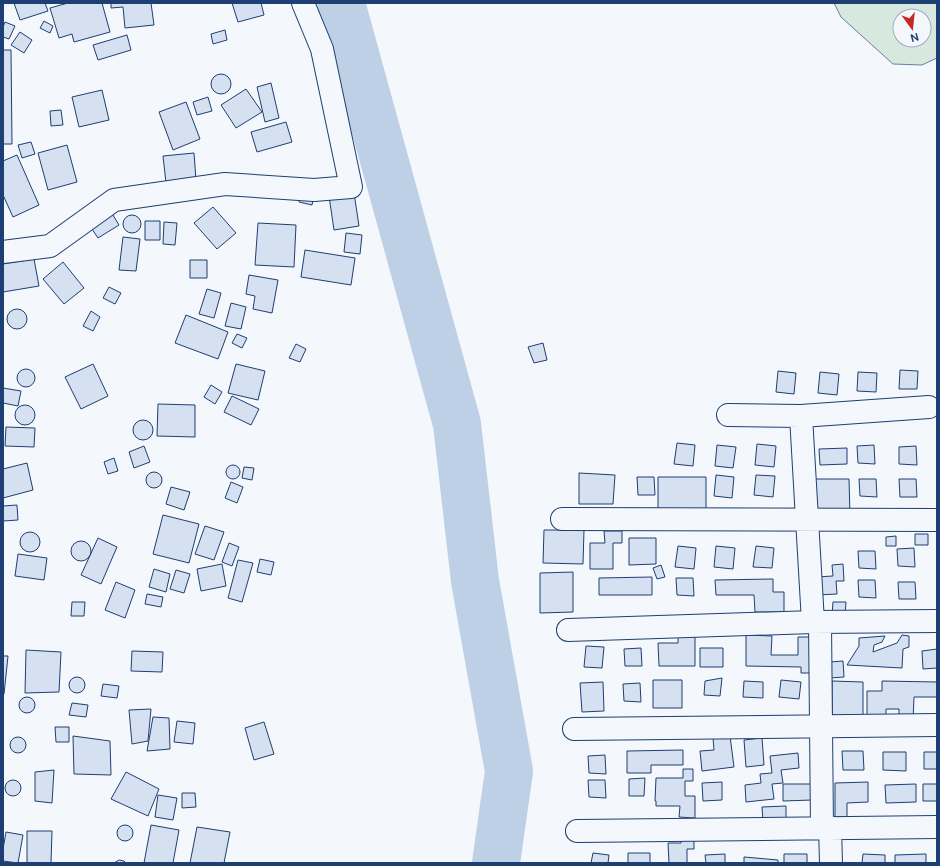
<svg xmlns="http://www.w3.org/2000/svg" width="940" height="866" font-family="'DM Sans',sans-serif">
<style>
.green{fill:#d7e8df;stroke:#687fa3;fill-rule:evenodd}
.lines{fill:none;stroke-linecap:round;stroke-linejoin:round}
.river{stroke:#bed0e5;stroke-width:48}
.building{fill:#d5e0f0;stroke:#1d3f73}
.minor-casing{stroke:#1d3f73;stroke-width:24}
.minor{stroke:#f4f7fb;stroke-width:22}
</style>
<rect width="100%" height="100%" fill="#f4f7fb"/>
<!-- green -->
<path class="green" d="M834,3H937V58L922,65L893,64L841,17ZM900,16H924V40H900Z"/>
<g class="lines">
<!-- river -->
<path class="river" d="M341,3L457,424L475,581L509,771L496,863"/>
</g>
<!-- building -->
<path class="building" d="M14,3H45L48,11L20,20Z
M68,3H102L110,32L74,42L72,34L59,38L50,8Z
M111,3H151L154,25L125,28L123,7L111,8Z
M232,3H261L264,15L238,22Z
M44,21L53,26L50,33L40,28Z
M5,22L15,26L9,39L3,37V27Z
M225,30L227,40L213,44L211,34Z
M20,32L32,40L24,53L11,45Z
M127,35L131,50L98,60L93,45Z
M3,50H11L12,144H3Z
M211 84a10 10 0 1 1 20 0a10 10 0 1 1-20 0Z
M271,83L279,118L265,122L257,87Z
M246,89L262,112L236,128L221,105Z
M102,90L109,120L79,127L72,97Z
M208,97L212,111L197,115L193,102Z
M186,102L200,139L173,150L159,112Z
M61,110L63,125L51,126L50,111Z
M286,122L292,142L257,152L251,132Z
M31,142L35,154L22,158L18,145Z
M67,145L77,182L48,190L38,153Z
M194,153L196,180L166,183L163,156Z
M17,155L39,205L13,217L3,195V161Z
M301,192L314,195L312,205L299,202Z
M354,193L359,226L334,230L329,196Z
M213,207L236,233L217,249L194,223Z
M111,212L119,225L98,238L90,226Z
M123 224a9 9 0 1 1 18 0a9 9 0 1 1-18 0Z
M145,221H160V240H145Z
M164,222L177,223L175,245L163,244Z
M258,223L296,225L294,267L255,265Z
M346,233L362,235L360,254L344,252Z
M123,237L140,239L136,271L119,270Z
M305,250L355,258L351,285L301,277Z
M34,259L39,286L3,292V264Z
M190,260H207V278H190Z
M63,262L84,288L64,304L43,279Z
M249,275L278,280L272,313L253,309L255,296L246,294Z
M109,287L121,293L115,304L103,298Z
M207,289L221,293L214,318L199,314Z
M231,303L246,307L241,329L225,326Z
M7 319a10 10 0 1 1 20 0a10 10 0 1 1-20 0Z
M91,311L100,317L93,331L83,326Z
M186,315L228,332L218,359L175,343Z
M237,334L247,338L242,348L232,343Z
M543,343L547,360L534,363L528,347Z
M296,344L306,349L300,362L289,358Z
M93,364L108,396L81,409L65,377Z
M236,364L265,371L258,400L228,393Z
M17 378a9 9 0 1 1 18 0a9 9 0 1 1-18 0Z
M900,370L918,371L917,389H899Z
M778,371L796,373L794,394L776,392Z
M820,372L839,374L837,395L818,393Z
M858,372L877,373L876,392L857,391Z
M211,385L222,392L215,404L204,397Z
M3,388L21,391L18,406L3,403Z
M232,396L259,409L251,425L224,412Z
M158,404L195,405V437L157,436Z
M15 415a10 10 0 1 1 20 0a10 10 0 1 1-20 0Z
M133 430a10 10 0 1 1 20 0a10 10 0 1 1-20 0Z
M6,427L35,428L34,447L5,446Z
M677,443L695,445L693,466L674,464Z
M757,444L776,446L774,467L755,465Z
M717,445L736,447L733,468L715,466Z
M874,445L875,464L858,463L857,446Z
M144,446L150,462L134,468L129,452Z
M916,446L917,465L899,464V447Z
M847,448V464L820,465L819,449Z
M114,458L118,471L108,474L104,462Z
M27,463L33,490L3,498V469Z
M226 472a7 7 0 1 1 14 0a7 7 0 1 1-14 0Z
M244,467L254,468L252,480L242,478Z
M146 480a8 8 0 1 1 16 0a8 8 0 1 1-16 0Z
M579,473L615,475L613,504H579Z
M716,475L734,477L732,498L714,496Z
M756,475L775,476L773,497L754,495Z
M637,477H654L655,495H638Z
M658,477H706V512L658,511Z
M813,479H849L850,515H813Z
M859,479H876L877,497L860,496Z
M899,479H916L917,497H900Z
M231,482L243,487L237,503L225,498Z
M171,487L190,492L184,510L166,504Z
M17,505L18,520L3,521V506Z
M163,515L199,524L189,563L153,554Z
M205,526L224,532L214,560L195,554Z
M544,530H584L583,564L543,563Z
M604,531H622V543H613V569H590V543H605Z
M20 542a10 10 0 1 1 20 0a10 10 0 1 1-20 0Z
M915,534H928V545H915Z
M896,536V546H886V537Z
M98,538L117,547L101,584L81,575Z
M629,538H656V564L629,565Z
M71 551a10 10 0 1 1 20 0a10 10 0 1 1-20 0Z
M229,543L239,547L232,566L222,562Z
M678,546L696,548L694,569L675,567Z
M716,546L735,548L733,569L714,567Z
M756,546L774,548L772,568L753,567Z
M914,548L915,567L898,566L897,549Z
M858,551H875L876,569L859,568Z
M18,554L47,558L44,580L15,576Z
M260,559L274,562L271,575L257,572Z
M238,560L253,563L242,602L228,598Z
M222,564L226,586L201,591L197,569Z
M843,564L844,581H836L837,594L817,595L816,577L833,576L832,565Z
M661,565L665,577L657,579L653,568Z
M154,569L170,574L166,592L149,587Z
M176,570L190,574L184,593L170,589Z
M573,572V612L540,613V573Z
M652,577V595H599V578Z
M676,578H693L694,596L677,595Z
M773,579V592H784V612H755L754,595H716L715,580Z
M858,580H875L876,598L859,597Z
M116,582L135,590L125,618L105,610Z
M898,582H915L916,599H899Z
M147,594L163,597L161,607L145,604Z
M72,602H85L84,616H71Z
M833,602H846L845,615H832Z
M746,635L772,636L771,655H798V637H813V673H801V667L746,666Z
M902,635L909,636V647L903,649L902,668L847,665L859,646V638L885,636L882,642L874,645L873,652L897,643Z
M678,636H695V666H659L658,643H678Z
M586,646L604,647L602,668L584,667Z
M641,648L642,666H625L624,649Z
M700,648H723V667H700Z
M937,649V668L923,669L922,651Z
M26,650L61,652L59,692L25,693Z
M132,651L163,652L162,672L131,671Z
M3,656H8L4,694H3Z
M843,661L844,677L830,678V662Z
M69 685a8 8 0 1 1 16 0a8 8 0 1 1-16 0Z
M722,678L720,696L704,695L705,681Z
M653,680H682V708H653Z
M781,680L801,682L799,699L779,697Z
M744,681L763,682V698L743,697Z
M832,681L863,682V717H832Z
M882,681L937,682V697H914L913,721L899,720V709H886V719H867V691H882Z
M603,682L604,711L582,712L580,683Z
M640,683L641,702L624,701L623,684Z
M103,684L119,686L117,698L101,696Z
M19 705a8 8 0 1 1 16 0a8 8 0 1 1-16 0Z
M72,703L88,705L86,717L69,715Z
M151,709L148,741L132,744L129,710Z
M153,717L169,718L170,749L147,751Z
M177,721L195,723L193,744L174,742Z
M264,722L274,754L254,760L245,728Z
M55,727H69V742H56Z
M73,736L110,741L111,775L74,774Z
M730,736L734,767L702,771L700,751L714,750L713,738Z
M10 745a8 8 0 1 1 16 0a8 8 0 1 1-16 0Z
M762,738L764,765L746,767L744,740Z
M683,750V765H651V773H627V751Z
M842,751H863L864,770H843Z
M883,752H906V771L883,770Z
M924,752H937V769H924Z
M798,753L799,768L781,770L783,783L772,784L774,799L746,802L745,785L761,783L760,774L772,773L770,756Z
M605,755L606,774L589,773L588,756Z
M683,769H693V781H685V796H695V818L679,817L680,806H656V801H655L656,778H683Z
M54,770L52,803L35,801V772Z
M126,772L159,789L148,816L111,799Z
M645,778L644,796H629V779Z
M5 788a8 8 0 1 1 16 0a8 8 0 1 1-16 0Z
M588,780H605L606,798L589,797Z
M722,782V800L703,801L702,783Z
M868,782V802L847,803V817H835V783Z
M783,784H812V800L783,801Z
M916,784V802L886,803L885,785Z
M923,784H937V801H923Z
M182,793H195L196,807L182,808Z
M158,795L177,798L173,820L155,817Z
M786,806V820L763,821L762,807Z
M117 833a8 8 0 1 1 16 0a8 8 0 1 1-16 0Z
M151,825L179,830L173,863H144Z
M197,827L230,832L224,863H190Z
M27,831H52L51,863H27Z
M6,832L23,835L18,863L3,861V849Z
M680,833H694V849H687V863H669L668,843H681Z
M593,853L609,855L608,863H591Z
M628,853H650V863H628Z
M725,854V863H706L705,855Z
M784,854H807V863H784Z
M863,854L885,855V863H862Z
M926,854V863H895V855Z
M744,857L778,860V863H744Z
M119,860L124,861L126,863H114Z"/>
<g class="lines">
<!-- minor casing -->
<g class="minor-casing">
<path id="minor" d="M3,252L50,246L114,200L225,184L314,190L351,187L322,49L303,3
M728,415L801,416L929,407
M801,416L813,622
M562,519L937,520
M820,623L822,828
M568,630L813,622L937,621
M574,729L937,725
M830,827L831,863
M577,831L937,827"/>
</g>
<!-- minor -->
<use href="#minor" class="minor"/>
</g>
<!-- border -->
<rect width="940" height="866" fill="none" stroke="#1d3f73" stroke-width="8"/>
<!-- north arrow -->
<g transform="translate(912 28) rotate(165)"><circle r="19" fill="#f4f7fb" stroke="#9eadc5"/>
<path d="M0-3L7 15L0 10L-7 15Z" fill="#c62828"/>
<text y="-6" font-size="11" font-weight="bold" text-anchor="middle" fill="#1d3f73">N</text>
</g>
</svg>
